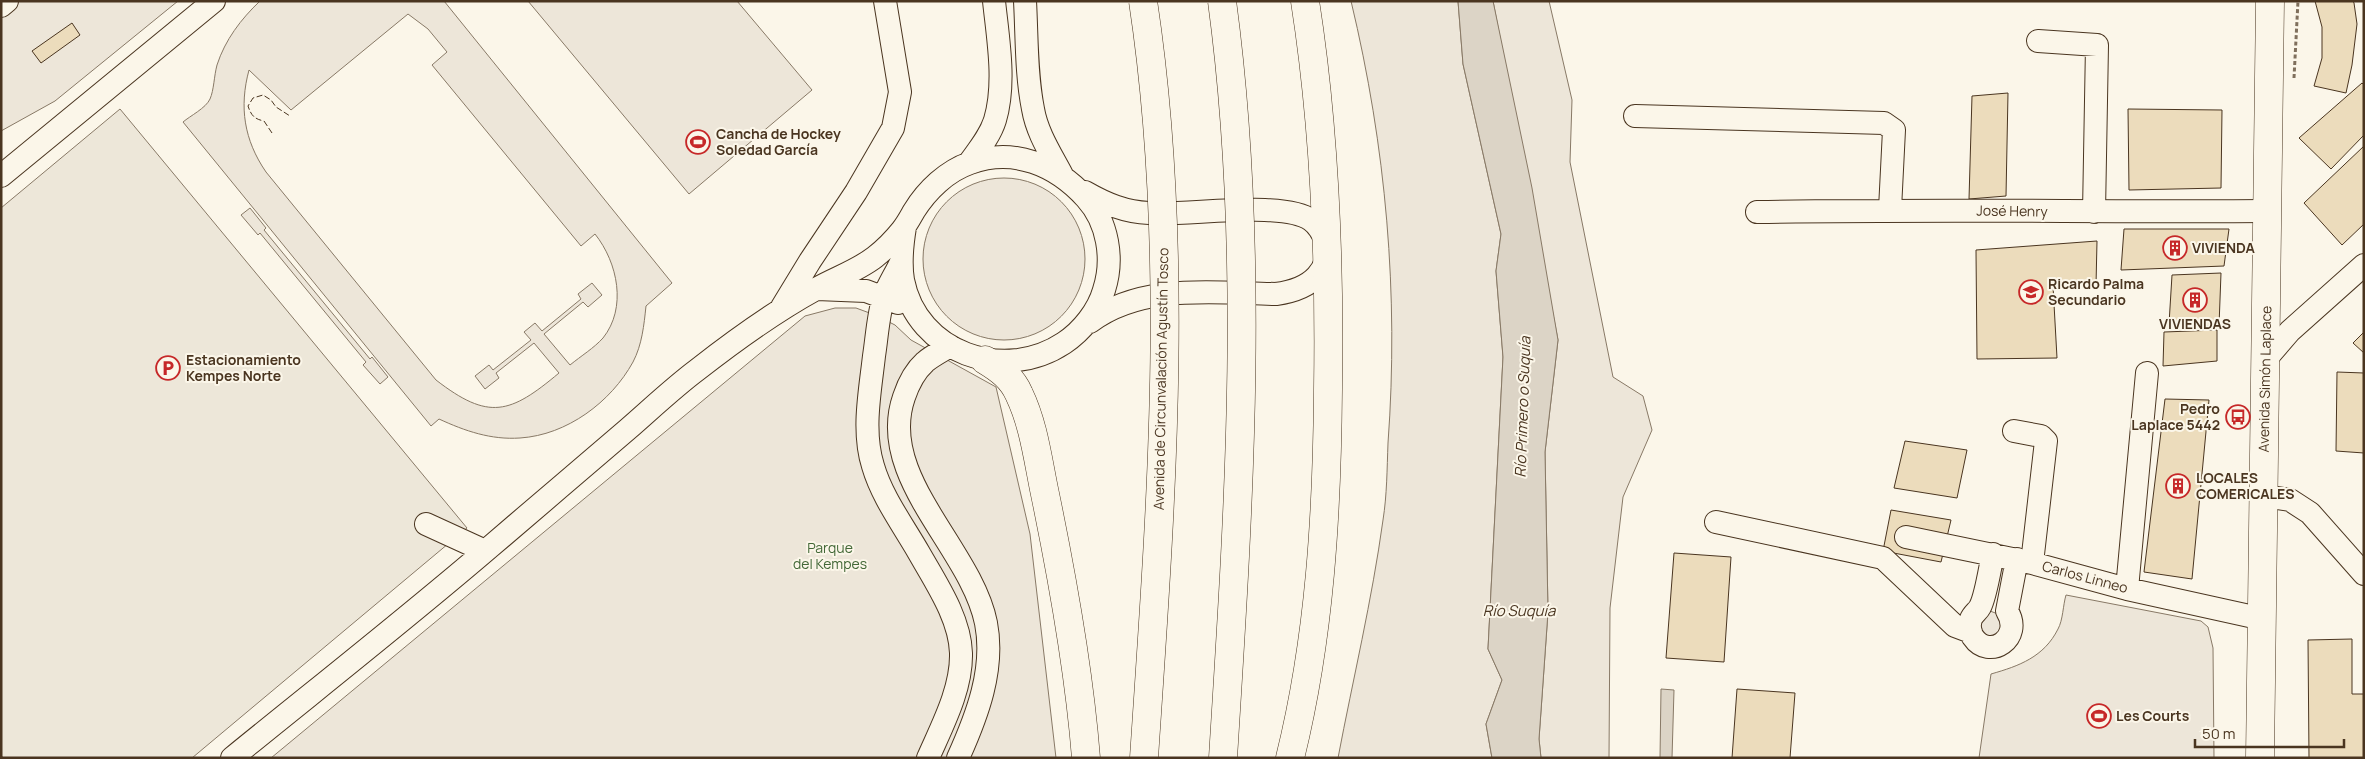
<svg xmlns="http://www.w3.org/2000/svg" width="2365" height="759" font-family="Manrope,sans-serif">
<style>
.green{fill:#ede6d9;stroke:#887966;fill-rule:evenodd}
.parking{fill:#ede7d9;stroke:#887966}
.water{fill:#dcd4c6;stroke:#887966}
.building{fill:#ecdcbc;stroke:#4a3520}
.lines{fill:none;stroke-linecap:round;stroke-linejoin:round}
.minor-casing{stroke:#4a3520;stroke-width:24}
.major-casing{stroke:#4a3520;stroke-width:29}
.highway-casing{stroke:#4a3520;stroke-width:29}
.path{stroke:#7f6f5c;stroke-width:3;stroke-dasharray:4 2.5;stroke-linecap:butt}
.minor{stroke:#fbf6e9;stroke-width:22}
.major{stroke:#fbf6e9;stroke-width:28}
.highway{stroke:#fbf6e9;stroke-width:28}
.highway-bridge-casing{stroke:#4a3520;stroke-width:29;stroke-linecap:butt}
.highway-bridge{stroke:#fbf6e9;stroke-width:28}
.fence{stroke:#4a3520;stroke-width:1;stroke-dasharray:6 2.5;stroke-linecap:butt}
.labels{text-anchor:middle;stroke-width:4;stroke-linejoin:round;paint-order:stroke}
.poi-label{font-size:14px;font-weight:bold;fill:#4a3520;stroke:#fbf6e9;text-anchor:start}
.street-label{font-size:14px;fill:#4a3520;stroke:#fbf6e9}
.park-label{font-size:14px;fill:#436837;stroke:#fbf6e9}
.water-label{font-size:15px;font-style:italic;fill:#4a3520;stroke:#fbf6e9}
</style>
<rect width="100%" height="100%" fill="#fbf6e9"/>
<!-- green -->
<path class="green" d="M1,1H178L55,101L1,131Z
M260,1H444L672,283L646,306C644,325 642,345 633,362C611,402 567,435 520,438C491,440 465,431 439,419L431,426L183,122C190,116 206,108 210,99C214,90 214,76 217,65C225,40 241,19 260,1ZM408,14L428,29L447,52L432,65L581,246L595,234C618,263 627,308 603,338C594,348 581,356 570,365L544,334L583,302L588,307L602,295L592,283L578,294L581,299L542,331L535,323L524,332L531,340L493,370L489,365L475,376L485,389L499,378L496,373L534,343L559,373C510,414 489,421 436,380L266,172C244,140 239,107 249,70L291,110Z
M528,1H737L812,90L689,194Z
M1351,1H1458L1463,64L1501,234L1496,271L1503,357L1488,649L1502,680L1486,724L1492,758H1338C1353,679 1372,600 1383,520C1387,495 1387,469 1388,443C1399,294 1386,147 1351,1Z
M1493,1H1549L1572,100L1570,162L1613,377L1643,396L1652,430L1623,497L1610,608L1609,758H1541L1539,739L1548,612L1545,452L1558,340Z
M923 259a81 81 0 1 1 162 0a81 81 0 1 1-162 0Z
M250,208L266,228L264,230L370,359L372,357L388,377L380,384L363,365L366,362L260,233L258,235L241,215Z
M835,308H856L875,315L895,325L911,340L996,387L1030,534L1056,758H271L805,316Z
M2066,595L2201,621L2208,627L2213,648L2214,758H1979L1991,674C2019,666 2044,657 2058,629C2063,620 2063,605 2066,595Z
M1990,611L1998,614L2003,621L1997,637L1980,635L1979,617Z"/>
<!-- parking -->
<path class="parking" d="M120,109L467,528L192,758H3L1,755V208Z"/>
<!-- water -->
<path class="water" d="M1458,1H1493L1532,188L1558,340L1545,452L1548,612L1539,739L1541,758H1492L1486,724L1502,680L1488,649L1503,357L1496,271L1501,234L1463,64Z
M1661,689L1674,690L1672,758H1660Z"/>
<!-- building -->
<path class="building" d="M2315,1H2353L2354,3L2357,24L2352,65L2346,93L2314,86L2322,58V27Z
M72,23L80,35L41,63L32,51Z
M2362,83L2364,85V135L2331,169L2299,138Z
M2008,93L2006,196L1969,199L1972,96Z
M2128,109L2222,110L2221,188L2129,190Z
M2364,146V224L2342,245L2304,203Z
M2124,229H2229L2224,266L2121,270Z
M2097,241L2096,286H2053L2057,358L1977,359L1976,250Z
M2221,273L2219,326L2169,324L2172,275Z
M2217,330V361L2163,366L2164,332Z
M2364,332V353L2353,343Z
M2337,372L2364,373V453L2336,451Z
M2165,399L2209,400L2192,579L2144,572Z
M1905,441L1967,450L1957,498L1894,488Z
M1891,510L1951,520L1941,562L1883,551Z
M1674,553L1731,557L1724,662L1666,658Z
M2352,639V694H2364V758H2309L2308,640Z
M1737,689L1795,693L1790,758H1732Z"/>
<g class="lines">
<!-- minor casing -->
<g class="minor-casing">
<path id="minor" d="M1025,1C1027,37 1026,74 1033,109C1037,133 1051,154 1062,175
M1,6L7,1
M2038,41L2097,45L2094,212
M1635,116L1884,123L1894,130L1890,209
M969,163C979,149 990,136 995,120C1006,83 998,39 994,1
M1,176L214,1
M1085,192C1106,204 1125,212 1149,213C1188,216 1283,200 1311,220C1318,225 1323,234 1326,242C1330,254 1325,267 1317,276C1306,288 1291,292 1276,294C1214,293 1142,283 1090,322
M1757,212C1927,209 2097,212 2268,211
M901,262C896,273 888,285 884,296C878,315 877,337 874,356C870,392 862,431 873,466C882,497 903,525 919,553C936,583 960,618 961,653C962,689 942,726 928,758
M817,289L866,291L898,303
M782,307L810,261L856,192L893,128L900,92L885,1
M950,346C942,351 932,356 925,362C915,371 908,385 904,397C876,477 971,548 986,623C995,669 977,716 958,758
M2265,360L2290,331L2364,265
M2014,431L2041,436L2046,441L2032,563
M2264,496L2290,500L2310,513L2364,574
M1716,522L1883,558L1955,626L1971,632
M426,524L485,551
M1906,537L2032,563L2127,589L2263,619
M1993,554C1990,567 1986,596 1980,607C1978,611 1973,614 1971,619C1969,625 1970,632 1973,637C1989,661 2024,638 2007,611L2017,559
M2127,589L2147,373
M232,758C318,688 406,619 490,547C536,508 582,468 628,429C651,409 673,388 697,370C734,341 774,312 816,289C835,278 857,271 875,257C885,249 894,240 902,230C907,224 910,218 914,211C927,190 947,171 970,163C1014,147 1056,165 1086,198C1108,222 1114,259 1104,290C1098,311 1082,331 1064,343C1004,383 917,353 903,280C900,262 902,245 905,227"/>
</g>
<!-- major casing -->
<g class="major-casing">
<path id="major" d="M2260,758L2270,1"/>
</g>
<!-- highway casing -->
<g class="highway-casing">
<path id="highway" d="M985,360C1000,369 1012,378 1019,394C1034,425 1038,461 1045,494C1063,581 1079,669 1086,758
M1290,758C1320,637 1327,513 1328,390C1330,260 1325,129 1305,1"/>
</g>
<!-- path -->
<path class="path" d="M2294,78L2298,1"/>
<!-- minor -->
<use href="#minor" class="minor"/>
<!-- major -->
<use href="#major" class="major"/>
<!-- highway -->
<use href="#highway" class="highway"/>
<!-- highway-bridge casing -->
<g class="highway-bridge-casing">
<path id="highway-bridge" d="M1143,1C1181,252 1161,506 1144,758
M1222,1C1256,253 1239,505 1223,758"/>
</g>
<!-- highway-bridge -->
<use href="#highway-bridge" class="highway-bridge"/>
<!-- fence -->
<path class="fence" d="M272,133L264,121C254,119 251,115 248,106L253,98L263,95L271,100L276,107L290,116"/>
</g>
<!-- icons -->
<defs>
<g id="stadium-ring" transform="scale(1.25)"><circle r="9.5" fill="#fbf6e9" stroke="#c62828" stroke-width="1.5"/><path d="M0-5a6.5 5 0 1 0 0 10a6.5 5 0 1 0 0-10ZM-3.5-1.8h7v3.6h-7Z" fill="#c62828"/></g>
<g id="building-ring" transform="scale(1.25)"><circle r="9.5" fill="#fbf6e9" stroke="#c62828" stroke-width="1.5"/><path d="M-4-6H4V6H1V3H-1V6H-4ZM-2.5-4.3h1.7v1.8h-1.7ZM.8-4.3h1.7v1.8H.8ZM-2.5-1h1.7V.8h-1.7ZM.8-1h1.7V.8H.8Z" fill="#c62828"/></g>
<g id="school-ring" transform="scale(1.25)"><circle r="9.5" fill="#fbf6e9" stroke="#c62828" stroke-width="1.5"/><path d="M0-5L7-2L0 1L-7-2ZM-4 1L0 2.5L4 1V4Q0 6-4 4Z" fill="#c62828"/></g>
<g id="parking-ring" transform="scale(1.25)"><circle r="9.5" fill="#fbf6e9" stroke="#c62828" stroke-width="1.5"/><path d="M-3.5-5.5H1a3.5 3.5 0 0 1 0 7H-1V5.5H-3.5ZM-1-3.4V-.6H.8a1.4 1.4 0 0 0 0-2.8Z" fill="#c62828"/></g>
<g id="bus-ring" transform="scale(1.25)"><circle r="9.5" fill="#fbf6e9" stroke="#c62828" stroke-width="1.5"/><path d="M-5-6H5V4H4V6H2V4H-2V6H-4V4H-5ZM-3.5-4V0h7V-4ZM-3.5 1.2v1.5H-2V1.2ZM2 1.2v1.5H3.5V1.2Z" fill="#c62828"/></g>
</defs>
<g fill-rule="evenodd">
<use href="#stadium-ring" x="698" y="142"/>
<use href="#building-ring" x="2175" y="248"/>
<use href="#school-ring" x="2031" y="292"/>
<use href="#building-ring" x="2195" y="300"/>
<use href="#parking-ring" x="168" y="368"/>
<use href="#bus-ring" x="2238" y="417"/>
<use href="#building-ring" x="2178" y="486"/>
<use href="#stadium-ring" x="2099" y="716"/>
</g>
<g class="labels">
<!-- poi labels -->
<g class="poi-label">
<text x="716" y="139">Cancha de Hockey<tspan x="716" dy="16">Soledad García</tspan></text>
<text x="2192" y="253">VIVIENDA</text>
<text x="2048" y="289">Ricardo Palma<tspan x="2048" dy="16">Secundario</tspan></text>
<text x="2195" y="329" text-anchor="middle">VIVIENDAS</text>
<text x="186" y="365">Estacionamiento<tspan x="186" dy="16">Kempes Norte</tspan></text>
<text x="2220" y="414" text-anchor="end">Pedro<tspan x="2220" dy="16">Laplace 5442</tspan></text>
<text x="2196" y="483">LOCALES<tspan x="2196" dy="16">COMERICALES</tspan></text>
<text x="2116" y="721">Les Courts</text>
</g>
<!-- street labels -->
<g class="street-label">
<text transform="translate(2012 211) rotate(1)" y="5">José Henry</text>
<text transform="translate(1161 379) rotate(-89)" y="5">Avenida de Circunvalación Agustín Tosco</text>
<text transform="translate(2265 379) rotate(-89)" y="5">Avenida Simón Laplace</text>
<text transform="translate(2085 577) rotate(15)" y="5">Carlos Linneo</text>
</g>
<!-- park labels -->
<g class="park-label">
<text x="830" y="553">Parque<tspan x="830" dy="16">del Kempes</tspan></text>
</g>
<!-- water labels -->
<g class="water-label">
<text transform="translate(1523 407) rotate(-88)" y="5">Río Primero o Suquía</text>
<text x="1519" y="616">Río Suquía</text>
</g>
</g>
<!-- border -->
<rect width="2365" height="759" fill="none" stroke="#4a3520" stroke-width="5"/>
<!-- scale -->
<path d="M2195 739v8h149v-8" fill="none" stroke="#4a3520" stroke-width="2.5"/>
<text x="2202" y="739" font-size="15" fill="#4a3520" stroke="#fbf6e9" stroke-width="4" paint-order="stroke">50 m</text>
</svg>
